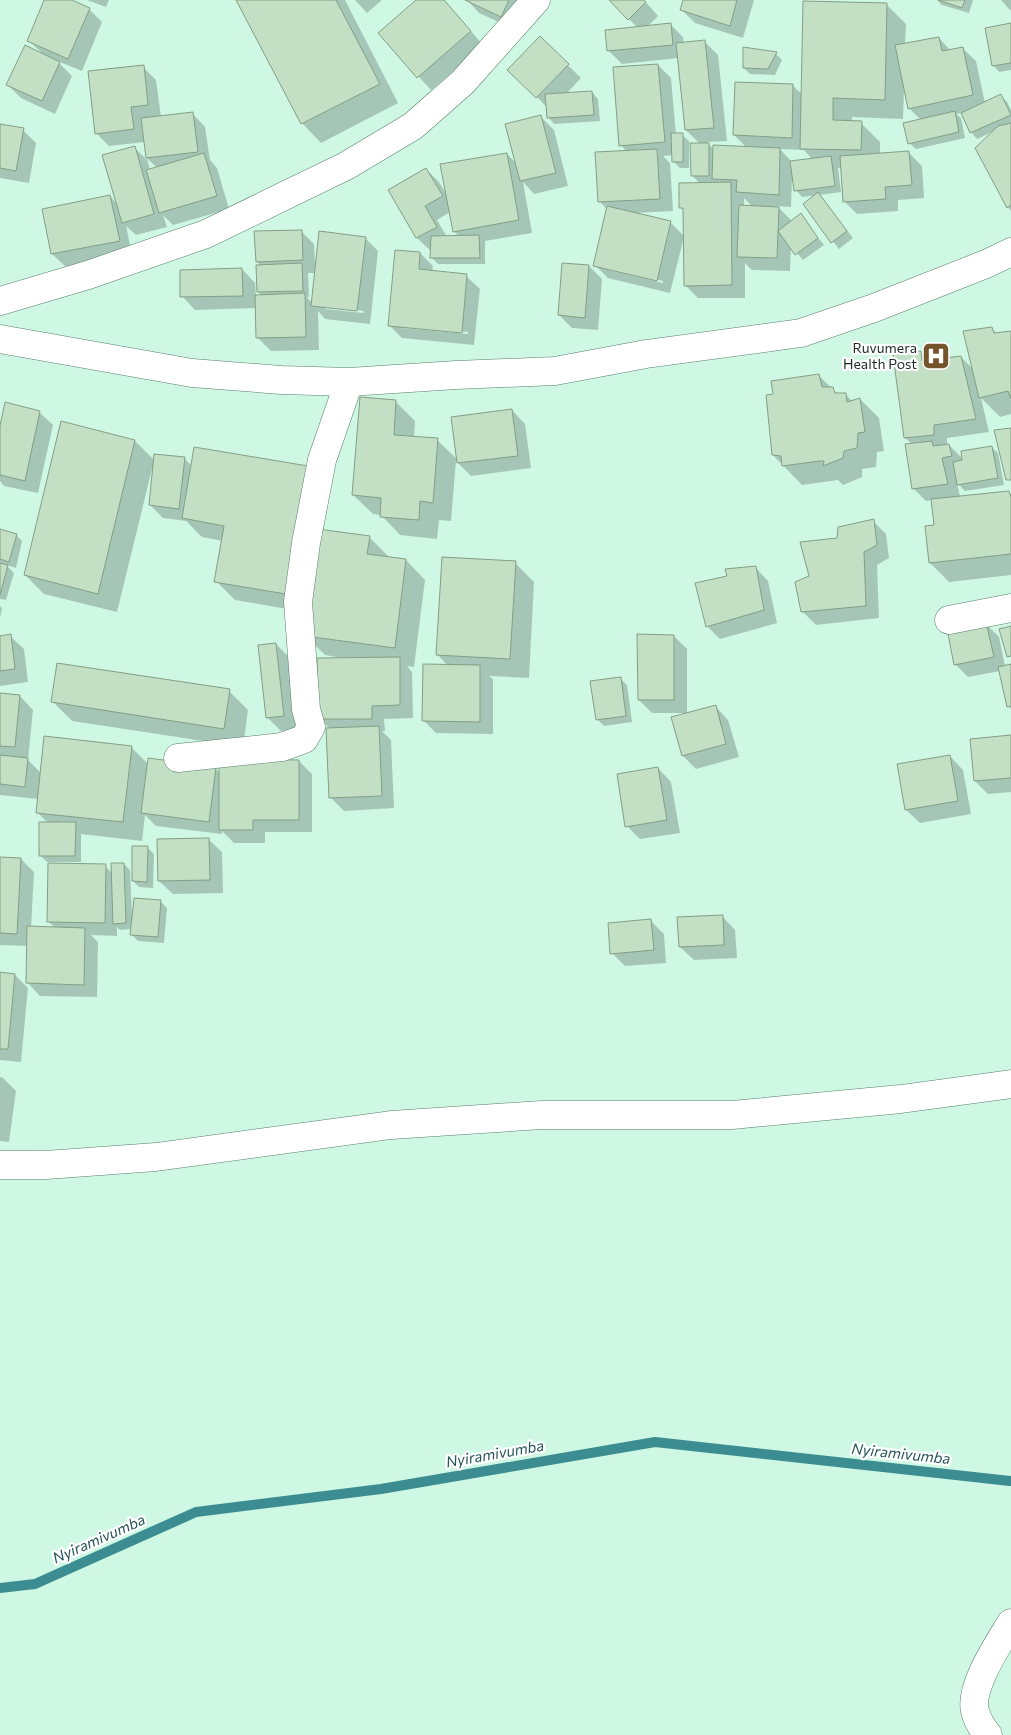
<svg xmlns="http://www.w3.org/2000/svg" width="1011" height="1735" font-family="Commissioner,sans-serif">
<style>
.shadow{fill:#0003;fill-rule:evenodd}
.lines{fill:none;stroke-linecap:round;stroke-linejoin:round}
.stream{stroke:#3c8d91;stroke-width:10}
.building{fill:#c3e0c4;stroke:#839e84}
.street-casing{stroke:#597e6d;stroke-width:29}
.street{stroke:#fff;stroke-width:28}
.labels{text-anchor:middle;stroke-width:4.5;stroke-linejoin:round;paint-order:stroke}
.poi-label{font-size:14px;fill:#1c2c25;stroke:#fff;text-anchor:end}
.water-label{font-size:15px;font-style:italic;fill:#255458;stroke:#fff}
</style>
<rect width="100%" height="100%" fill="#cff8e4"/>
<!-- shadow -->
<path class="shadow" d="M46,0H68L89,9L102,22L82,71L57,61L72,76L55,114L21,98L8,85L43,54L29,41Z
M87,0H109L106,7Z
M238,0H345L398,103L321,143L302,123Z
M355,0H382L367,13Z
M418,0H444L483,45L431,90L380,34Z
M467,0H528L514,29L479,13Z
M610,0H644L658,16L647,27L670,24L683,37L684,44L705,42L718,55L727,141L707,142L714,150L747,148L734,135L793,86L803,95L886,4L906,24L905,45L939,38L951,51L962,48L976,61L985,103L1001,96L1007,102L1011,110V211L1008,207L994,131L977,139L971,132L962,113L956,114L961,118L965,138L916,149L909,143L921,120L909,108L904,90L903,119L852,117V122L861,123L880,142V155L909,153L922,166L924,198L898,200V211L857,214L844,201L842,168H838L841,192L819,195L853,238L839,249L804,204L817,195L802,197L796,190L792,177L791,207L777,206L792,221L800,215L824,245L803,260L791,246L790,271L752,270L745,263V298H698L685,285L684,237L670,293L608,278L595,265L608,210L599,201L627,152L621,145L658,65L671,78L676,135H682L689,141V168H680L673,161V155L663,156L670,163L673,211L635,213L670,222L684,236V211L681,208L700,184L692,175L700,144L686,130L678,58L622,64L609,51L606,31L638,28ZM780,149L804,150L813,160L792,162ZM744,198L753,207H744ZM608,268L663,281V283L608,270Z
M685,0H754L743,38L695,23L682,10Z
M937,0H973L969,13L942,5Z
M1001,0H1011V10H1010Z
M1011,25V70L999,72L993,65Z
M540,38L581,78L566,94L592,92L598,99L600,121L554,124L548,117L547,107L522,83Z
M776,54L782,60L775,75L750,74L744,68Z
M143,67L156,80L161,117L192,113L205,127L210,160L217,168L229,209L173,225L163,215L167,227L136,235L126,226L132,254L66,267L52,254L110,196L117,204L135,148L147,160L145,142L109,146L96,133ZM147,158L157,168L150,170Z
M541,117L554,130L568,186L534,194L523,182L532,233L485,241V264H438L431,257L432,252L417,238L390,190L426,169L439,182L447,195L507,154L517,164ZM450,212L454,231L459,237H447L437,220Z
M0,126L23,130L36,143L29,183L0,178Z
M301,231L314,244L315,264L365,238L378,251L370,324L325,319L318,311L319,350L271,351L258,338L257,308L195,310L182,296L242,269L255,283L256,296H263L258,292L261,266L257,262ZM308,273H316L312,303L307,297H309ZM325,306L364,311L363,313L325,309Z
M420,253L433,266L432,272L466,276L480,289L474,345L402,338L389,325ZM401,326L468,332V334L401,328Z
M589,266L602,279L598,330L572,328L559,315Z
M992,328L997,334L1011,332V414L1000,417L981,398L989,432L947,438V445H949L963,459L991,447L998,453L1004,485L965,491L957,483L960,497L1009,492L1011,494V575L949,582L930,563L936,526L932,500L926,501L913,488L912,444L905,438L921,352L930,362L961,357L974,370Z
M819,376L838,394H845L852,401L860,399L879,418L884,451L877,452L876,467L862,469V477L843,485L838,480L802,485L773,455Z
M396,402L415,421L414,438L437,440L458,460L512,410L525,424L531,468L471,476L456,461L451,521L439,520L437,539L400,535L381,515L373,514L353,495Z
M39,412L53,425L38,493L4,486L0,481V432Z
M62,423L135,441L155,461L185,459L192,466L319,530L369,537L388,556V558L406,560L425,580L414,667L407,666L412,672L413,718L384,719L385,731H382L391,740L394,808L344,811L330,797V729L319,718L343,658L325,655L306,636L305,612L235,600L216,581L223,541L202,537L186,521L163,518L150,505L154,469H152L117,612L44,594L25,575Z
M873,521L886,534L889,558L877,565L879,618L816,625L802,611L811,577L838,539Z
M0,530L16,535L22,541L16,568L6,565L14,573L6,600L0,599Z
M515,563L534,582L529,678L489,676L493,679V734L436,733L423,720L448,666L437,654Z
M755,567L768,581L777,623L720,639L707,626L728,577Z
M0,606L2,608L0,618Z
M986,624L999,637L1005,666L1011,665V709L1008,706L1000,671L968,677L955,664Z
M10,636L24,649L28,682L0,686V637Z
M674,636L687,649V713H652L639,700Z
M276,644L289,657L297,729L281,731L268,718Z
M620,678L627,685L632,722L604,726L597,719Z
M229,691L248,710L243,747L72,721L53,702Z
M0,694L20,696L33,710L28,760L41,773L131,747L148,764L215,768L220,773L299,761L312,774V832H265V843H234L222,831V834L156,826L145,815L142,841L81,834V862H47L40,855L48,823L37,812L38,799L0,795Z
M715,706L728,720L739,757L696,769L683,756Z
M1011,736V792L988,794L975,781Z
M950,756L963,770L971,814L920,823L906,810Z
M658,768L671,782L680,833L640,839L627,826Z
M208,839L222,852L223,893L173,894L159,881Z
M148,848L154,854L153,888L139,887L133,881Z
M0,858L21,859L34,872L31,928H55L48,921L105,866L112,873L124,864L130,870L132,916L161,902L167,908L164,943L138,941L131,934L132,929L120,930L117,927V936L91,935L98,942L97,997L40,996L27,982L28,946L0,945Z
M722,916L735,930L737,958L694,960L680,947Z
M651,921L664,934L666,963L625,966L612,953Z
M0,973L15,975L28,988L21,1062L0,1060Z
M0,1077L3,1078L16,1091L9,1142L0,1141Z"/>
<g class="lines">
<!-- stream -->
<path class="stream" d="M0,1588L35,1584L196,1512L381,1489L655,1442L1010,1481"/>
</g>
<!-- building -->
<path class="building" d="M44,0H72L90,8L68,59L27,41Z
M236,0H336L380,84L301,124Z
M416,0H444L471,31L417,78L378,33Z
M465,0H509L501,17Z
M609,0H644L646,2L628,20Z
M683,0H737L730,26L680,10Z
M938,0H965L962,8Z
M803,1L887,3L885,100L833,98V120L862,121L861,150L800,149Z
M671,23L673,45L607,51L605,30Z
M1011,23V63L992,66L985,28Z
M540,36L569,64L536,98L507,70Z
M939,37L942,51L963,47L973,95L908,109L895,45Z
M705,40L714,128L685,130L676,43Z
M25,45L60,62L42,101L6,85Z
M743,47L777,52L768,69L743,68Z
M658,64L665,142L619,146L613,67Z
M144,65L148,105L131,107L134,129L95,134L88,71Z
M735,82L793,84L792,138L733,135Z
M592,91L594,115L547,118L545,94Z
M1001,94L1011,115L970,133L961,113Z
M955,111L959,132L908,144L903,123Z
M193,112L198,152L146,158L141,118Z
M541,115L556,173L520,181L505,124Z
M1011,123V205L1007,208L975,148L998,126Z
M0,124L24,128L16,171L0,168Z
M671,133H683V162H672Z
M690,143H709V176H691Z
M713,145L780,148L779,195L736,192L737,180L712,179Z
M135,146L154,214L122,223L102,155Z
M657,149L660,199L598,202L595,152Z
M909,151L912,185L885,187L886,199L843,202L840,156Z
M204,153L217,196L159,213L146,170Z
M507,153L519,220L453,232L440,164Z
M831,156L835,186L794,191L790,161Z
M426,168L443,196L425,206L437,227L416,238L388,190Z
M731,182L732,285L684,286L683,208H679V183Z
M818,192L847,231L831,243L803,204Z
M110,195L120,241L51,254L42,209Z
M739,205L779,207L777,258L737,257Z
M607,206L671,221L657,281L593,266Z
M801,213L818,238L795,255L778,231Z
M302,230L303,260L256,262L254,231Z
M319,231L366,237L357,311L311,306Z
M479,235L480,258H430L431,236Z
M395,250L420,252L419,269L467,274L462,333L388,326Z
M302,263L303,291L257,292L256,265Z
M562,263L589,265L585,318L558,315Z
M242,268L243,296L180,297V270Z
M305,293L306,337L256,338L255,295Z
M992,327L994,333L1011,331V399L1008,391L979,398L963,331Z
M921,351L922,361L961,356L976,419L934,425V435L904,438L893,355Z
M819,374L822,387H833L835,393H846L847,402L860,398L865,432L858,433L857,448L844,451L843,458L823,466L824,461H820L782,466L781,456L772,455L766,395L773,394L771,381Z
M360,397L396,400L394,435L438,438L433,503L420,501L419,520L380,517L381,498L352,495Z
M5,402L40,411L25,481L0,475V426Z
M512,409L518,456L457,463L451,417Z
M61,421L135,440L98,594L24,575Z
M1011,428V480H1006L994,430Z
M932,441L933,446L949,444L952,456L942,458L948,484L912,489L905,444Z
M992,446L998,478L957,485L953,462L962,460L961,451Z
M194,447L308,466L286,594L214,582L224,526L182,518Z
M154,454L185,457L179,509L149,505Z
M1009,491L1011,497V554L929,563L925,526L934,525L931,499Z
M874,519L877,545L864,552L866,606L801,612L795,582L809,576L800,542L837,538L838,527Z
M0,529L17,534L9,562L0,559Z
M318,529L370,536L367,554L406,559L395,648L305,636Z
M442,557L516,561L510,659L436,655Z
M0,563L8,565L0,595Z
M756,566L764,610L706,627L695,583L727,576L725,569Z
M986,622L994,657L954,665L947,629Z
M1011,626V656L1007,657L999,629Z
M11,634L15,669L0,671V636Z
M637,634L674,635V700H638Z
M276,643L284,716L266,718L258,645Z
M400,657V705L372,706V719H318L317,658Z
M57,663L230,689L224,729L51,702Z
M423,664L480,665V722L422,721Z
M1011,664V706L1007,707L998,667Z
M621,677L626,716L596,720L590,681Z
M0,693L20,695L15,747L0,746Z
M716,705L726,744L682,756L671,717Z
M379,726L382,796L329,798L326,728Z
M1011,735V778L974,781L970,739Z
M44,736L132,746L123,822L36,813Z
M0,755L28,758L25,787L0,784Z
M950,755L958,801L905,810L897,764Z
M148,758L216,767L209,822L141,813Z
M219,759L299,760V820H253V830H219Z
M658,767L667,820L625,827L617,774Z
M39,822H76L75,856H39Z
M209,838L210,880L158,881L157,839Z
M132,846H148L147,882L132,881Z
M0,857L21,858L17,934L0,933Z
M48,863L106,864L105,923L47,922Z
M111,863H124L126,923L113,924Z
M134,898L161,900L158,937L130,935Z
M723,915L724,945L679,947L677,917Z
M651,919L654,950L610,954L608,923Z
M27,926L85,928L84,985L26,983Z
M0,972L15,974L8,1049H0Z"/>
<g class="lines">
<!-- street casing -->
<g class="street-casing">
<path id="street" d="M0,301L88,275L206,234L346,166L413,126L463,82L536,0
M0,339L192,373L281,380L349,382L456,375L555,371L646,354L801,333L874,308L986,264L1011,252
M949,620L1011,608
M178,758L282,747L304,739L311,727L306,709L298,602L306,543L322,460L349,382
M0,1165H46L156,1157L391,1125L542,1115H732L901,1099L1011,1084
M988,1735C983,1729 977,1719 975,1711C969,1687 999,1643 1011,1623"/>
</g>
<!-- street -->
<use href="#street" class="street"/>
</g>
<!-- icons -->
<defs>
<g id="hospital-square" transform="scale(1.4375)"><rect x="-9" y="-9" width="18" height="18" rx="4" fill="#75542b" stroke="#fff"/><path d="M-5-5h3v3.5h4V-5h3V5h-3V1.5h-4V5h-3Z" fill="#fff"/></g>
</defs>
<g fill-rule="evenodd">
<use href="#hospital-square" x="936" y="356"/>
</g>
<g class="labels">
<!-- poi labels -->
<g class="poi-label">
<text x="917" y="353">Ruvumera<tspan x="917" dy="16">Health Post</tspan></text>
</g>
<!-- water labels -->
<g class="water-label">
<text transform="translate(495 1454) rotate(-10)" y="5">Nyiramivumba</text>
<text transform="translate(901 1454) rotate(6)" y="5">Nyiramivumba</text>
<text transform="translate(99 1539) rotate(-24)" y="5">Nyiramivumba</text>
</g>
</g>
</svg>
